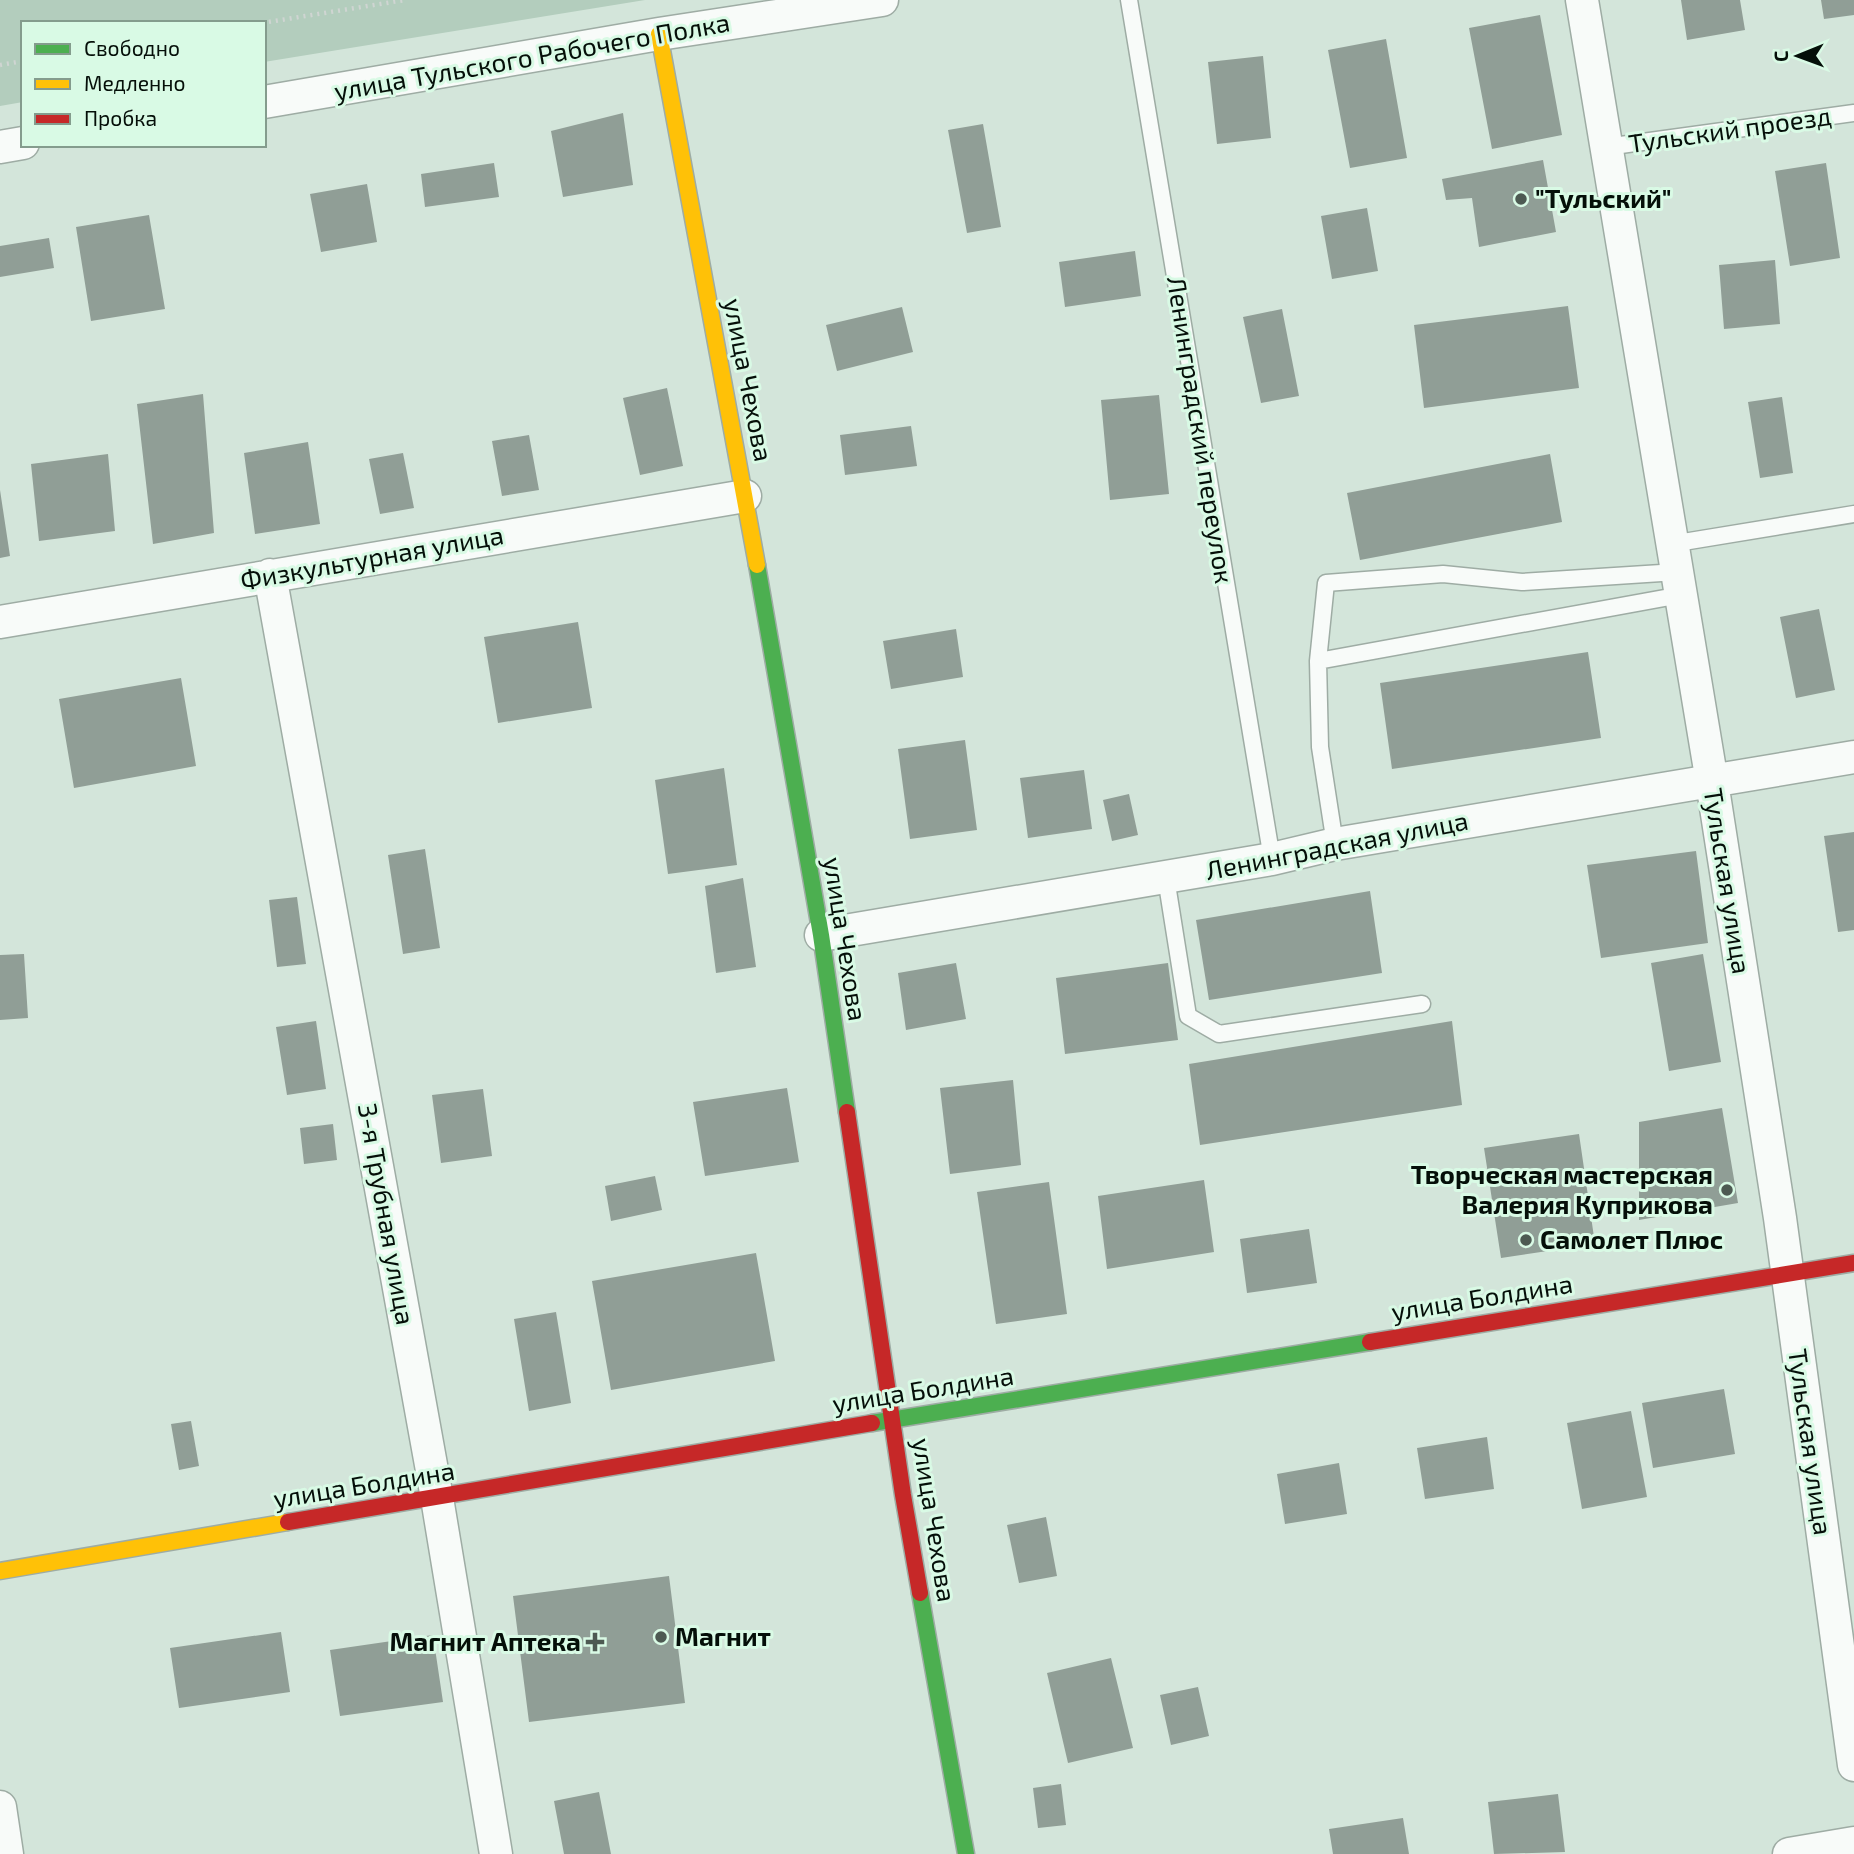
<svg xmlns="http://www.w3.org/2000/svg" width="1854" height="1854" font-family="'Exo 2',sans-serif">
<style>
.green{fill:#b3cdbd}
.building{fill:#909e96}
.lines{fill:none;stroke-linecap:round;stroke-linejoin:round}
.lane-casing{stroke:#9eaca4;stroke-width:19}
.street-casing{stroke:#9eaca4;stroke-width:35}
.fast-casing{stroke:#9eaca4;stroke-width:19}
.slow-casing{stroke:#9eaca4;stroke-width:19}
.jam-casing{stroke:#9eaca4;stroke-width:19}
.path{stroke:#cfd5d2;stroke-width:4.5;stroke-dasharray:2 5;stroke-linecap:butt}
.lane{stroke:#f8fbf9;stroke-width:16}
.street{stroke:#f8fbf9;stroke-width:32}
.fast{stroke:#4caf50;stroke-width:16}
.slow{stroke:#ffc107;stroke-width:16}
.jam{stroke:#c62828;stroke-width:16}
.poi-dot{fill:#4d5a52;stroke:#d9fae5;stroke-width:2.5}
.labels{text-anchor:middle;stroke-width:6;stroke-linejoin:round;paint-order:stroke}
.street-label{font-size:26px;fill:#050f09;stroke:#d9fae5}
.poi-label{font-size:26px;font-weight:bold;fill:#050f09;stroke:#d9fae5;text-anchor:start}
</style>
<rect width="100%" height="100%" fill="#d3e5da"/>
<!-- green -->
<path class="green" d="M0,0H645L264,62V23H23V102L0,106Z"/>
<!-- building -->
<path class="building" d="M1681,0H1740L1745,30L1687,40Z
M1821,0H1854V15L1824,19Z
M1540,15L1562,135L1492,149L1469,28Z
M1386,39L1407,158L1350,168L1328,50Z
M1263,56L1271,138L1217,144L1208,62Z
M623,113L633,185L563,197L551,131Z
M983,124L1001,227L967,233L948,130Z
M1543,160L1556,232L1479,247L1472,198L1446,200L1442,179Z
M494,163L499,197L425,207L421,174Z
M1826,163L1840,258L1790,266L1775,171Z
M367,184L377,242L321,252L310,194Z
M1367,208L1378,271L1332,279L1321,216Z
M149,215L165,309L91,321L76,227Z
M49,238L54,268L0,277V246Z
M1135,251L1141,296L1065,307L1059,262Z
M1775,260L1780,324L1724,329L1719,265Z
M1568,306L1579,388L1424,408L1414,325Z
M902,307L913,352L837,371L826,325Z
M1282,309L1299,396L1261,403L1243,317Z
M667,388L683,466L640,475L623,398Z
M203,394L214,533L153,544L137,404Z
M1159,395L1169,494L1110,500L1101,400Z
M1782,397L1793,473L1760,478L1748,402Z
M911,426L917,466L845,475L840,435Z
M529,435L539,490L502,496L492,441Z
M308,442L320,524L255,534L244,453Z
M403,453L414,508L380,514L369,459Z
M108,454L115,531L39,541L31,464Z
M1550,454L1562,522L1360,560L1347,493Z
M0,490L10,556L0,558Z
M1819,609L1835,690L1796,698L1780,617Z
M578,622L592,708L498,723L484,637Z
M956,629L963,677L891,689L883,641Z
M1588,652L1601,738L1392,769L1380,683Z
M181,678L196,766L74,788L59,699Z
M965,740L977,830L910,839L898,749Z
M724,768L737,865L668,874L655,780Z
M1084,770L1092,829L1028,838L1020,778Z
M1129,794L1138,835L1112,841L1103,800Z
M1854,832V930L1838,932L1824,836Z
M425,849L440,948L403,954L388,855Z
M1696,851L1708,943L1601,958L1587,865Z
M743,878L756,967L716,973L705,886Z
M1370,891L1382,973L1209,1000L1196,920Z
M297,897L306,964L277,967L269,900Z
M24,954L28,1018L0,1020V955Z
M1703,954L1721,1062L1669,1071L1651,963Z
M956,963L966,1019L906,1030L898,973Z
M1168,963L1178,1040L1065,1054L1056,978Z
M316,1021L326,1089L287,1095L276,1027Z
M1452,1021L1462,1105L1200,1145L1189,1064Z
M1013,1080L1021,1165L950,1174L940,1088Z
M787,1088L799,1162L705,1176L693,1102Z
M483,1089L492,1156L441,1163L432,1095Z
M1722,1108L1738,1203L1639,1220V1122Z
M333,1124L337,1160L304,1164L300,1128Z
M1579,1134L1595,1244L1501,1258L1484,1148Z
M655,1176L662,1210L611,1221L605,1186Z
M1204,1180L1214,1252L1107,1269L1098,1196Z
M1049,1182L1067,1314L996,1324L977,1192Z
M1309,1229L1317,1283L1247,1293L1240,1239Z
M756,1253L775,1361L611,1390L592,1281Z
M556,1312L571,1403L529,1411L514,1319Z
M1724,1389L1735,1454L1653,1468L1642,1403Z
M1631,1411L1647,1497L1582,1509L1567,1423Z
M191,1421L199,1466L179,1470L171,1424Z
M1487,1437L1494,1489L1425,1499L1417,1448Z
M1339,1463L1347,1514L1285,1524L1277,1474Z
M1046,1517L1057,1576L1019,1583L1007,1525Z
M669,1576L685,1703L529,1722L513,1596Z
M281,1632L290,1692L179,1708L170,1648Z
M433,1635L443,1702L340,1716L330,1650Z
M1111,1658L1133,1748L1068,1763L1047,1673Z
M1198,1687L1209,1736L1171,1745L1160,1695Z
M1061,1784L1066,1825L1038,1828L1033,1788Z
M599,1792L611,1854H564L554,1801Z
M1558,1794L1565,1852L1494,1854L1488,1802Z
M1403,1818L1409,1854H1333L1329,1829Z"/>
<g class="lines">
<!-- lane casing -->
<g class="lane-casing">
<path id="lane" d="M1129,0L1272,859
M1606,147L1854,113
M1671,544L1854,514
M1318,661L1681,595
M1335,844L1320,747L1318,661L1326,583L1443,574L1522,582L1677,572
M1166,878L1188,1016L1219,1034L1422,1004"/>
</g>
<!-- street casing -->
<g class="street-casing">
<path id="street" d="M1582,0L1712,782L1780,1218L1854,1765
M264,102L659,34L882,0
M0,147L23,143
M270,575L437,1498L496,1854
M0,622L745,496
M821,935L1272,859L1335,844L1854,757
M0,1807L7,1854
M1789,1854L1854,1843"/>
</g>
<!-- fast casing -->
<g class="fast-casing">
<path id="fast" d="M757,565L821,935L847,1112
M872,1423L1370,1342
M920,1593L966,1854"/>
</g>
<!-- slow casing -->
<g class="slow-casing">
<path id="slow" d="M659,34L757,565
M0,1571L288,1522"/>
</g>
<!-- jam casing -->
<g class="jam-casing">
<path id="jam" d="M847,1112L903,1495L920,1593
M1370,1342L1854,1263
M288,1522L872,1423"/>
</g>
<!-- path -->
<path class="path" d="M262,23L405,0
M0,65L23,61"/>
<!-- lane -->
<use href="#lane" class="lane"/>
<!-- street -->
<use href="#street" class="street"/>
<!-- fast -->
<use href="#fast" class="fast"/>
<!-- slow -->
<use href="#slow" class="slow"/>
<!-- jam -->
<use href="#jam" class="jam"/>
</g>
<!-- markers -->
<g class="poi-dot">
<circle cx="1521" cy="199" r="7"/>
<circle cx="1727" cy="1190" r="7"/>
<circle cx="1526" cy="1240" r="7"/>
<circle cx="661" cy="1637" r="7"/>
<path d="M591.5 1631.5h7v7h7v7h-7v7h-7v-7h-7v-7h7z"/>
</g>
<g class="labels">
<!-- street labels -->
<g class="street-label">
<text transform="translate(532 57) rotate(-10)" y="9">улица Тульского Рабочего Полка</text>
<text transform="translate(1730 130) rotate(-8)" y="9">Тульский проезд</text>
<text transform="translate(748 380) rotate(79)" y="9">улица Чехова</text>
<text transform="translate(1200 430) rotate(81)" y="9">Ленинградский переулок</text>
<text transform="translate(372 558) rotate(-10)" y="9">Физкультурная улица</text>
<text transform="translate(1337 846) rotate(-11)" y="9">Ленинградская улица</text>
<text transform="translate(1727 881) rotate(81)" y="9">Тульская улица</text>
<text transform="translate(845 939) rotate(81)" y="9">улица Чехова</text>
<text transform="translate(386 1214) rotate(80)" y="9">3-я Трубная улица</text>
<text transform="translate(1482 1298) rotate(-9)" y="9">улица Болдина</text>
<text transform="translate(923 1390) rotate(-9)" y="9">улица Болдина</text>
<text transform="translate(1810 1442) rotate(82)" y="9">Тульская улица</text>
<text transform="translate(364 1485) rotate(-9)" y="9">улица Болдина</text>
<text transform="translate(934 1520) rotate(81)" y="9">улица Чехова</text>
</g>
<!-- poi labels -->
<g class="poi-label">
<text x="1535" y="208">"Тульский"</text>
<text x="1713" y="1184" text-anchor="end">Творческая мастерская<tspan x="1713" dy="30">Валерия Куприкова</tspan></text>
<text x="1540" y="1249">Самолет Плюс</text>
<text x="675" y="1646">Магнит</text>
<text x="581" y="1651" text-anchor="end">Магнит Аптека</text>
</g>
</g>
<!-- legend -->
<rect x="21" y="21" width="245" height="126" fill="#d9fae5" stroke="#849c8d" stroke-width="2"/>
<rect x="35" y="44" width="35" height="10" fill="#4caf50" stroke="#849c8d" stroke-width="2"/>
<text x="84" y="56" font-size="21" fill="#050f09">Свободно</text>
<rect x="35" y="79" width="35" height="10" fill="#ffc107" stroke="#849c8d" stroke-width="2"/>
<text x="84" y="91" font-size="21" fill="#050f09">Медленно</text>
<rect x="35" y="114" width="35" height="10" fill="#c62828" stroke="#849c8d" stroke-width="2"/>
<text x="84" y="126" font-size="21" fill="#050f09">Пробка</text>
<!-- north arrow -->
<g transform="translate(1798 56) rotate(269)" stroke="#d9fae5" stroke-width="5" paint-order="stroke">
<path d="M0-5L12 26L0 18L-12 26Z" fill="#050f09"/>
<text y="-10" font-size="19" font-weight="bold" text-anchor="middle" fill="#050f09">С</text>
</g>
</svg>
